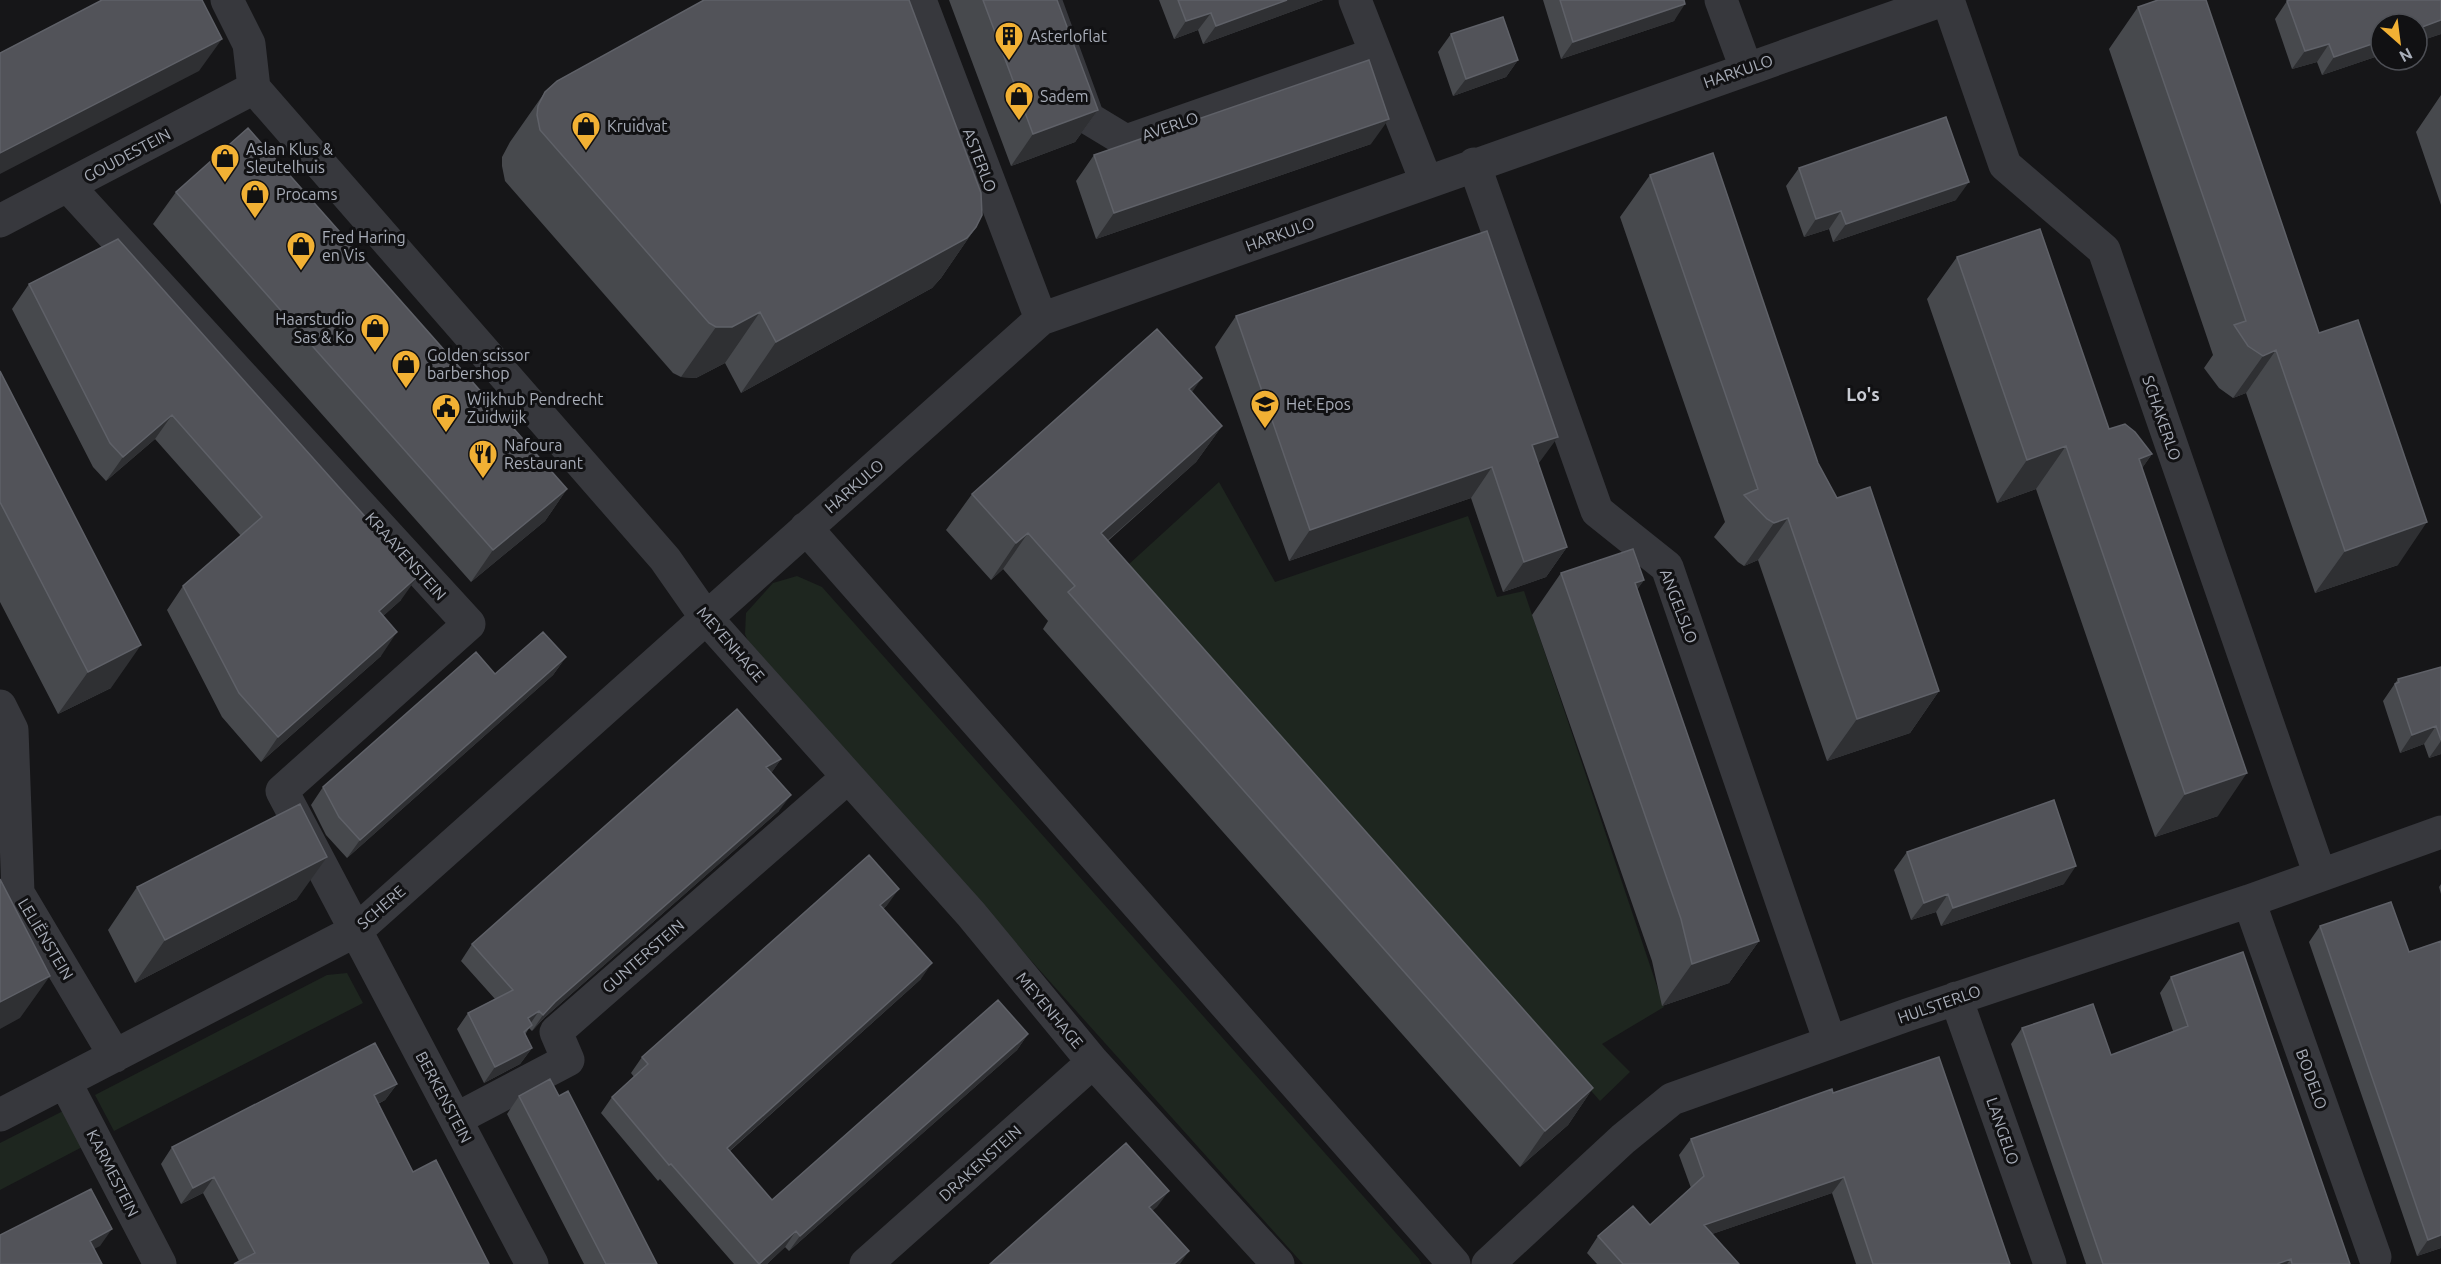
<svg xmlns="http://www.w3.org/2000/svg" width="2441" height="1264" font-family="Ubuntu,sans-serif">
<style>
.green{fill:#1e261f}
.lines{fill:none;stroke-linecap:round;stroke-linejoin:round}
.street{stroke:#37383d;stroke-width:33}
.wall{fill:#47494d}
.shaded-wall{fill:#2f3033}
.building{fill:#525359;stroke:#5f6168;stroke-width:1.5}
.labels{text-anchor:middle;stroke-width:6;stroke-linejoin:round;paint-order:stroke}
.poi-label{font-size:16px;fill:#a8adb8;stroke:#111113;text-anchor:start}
.street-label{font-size:16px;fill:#a8adb8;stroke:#111113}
.neighbourhood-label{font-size:18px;font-weight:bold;fill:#c9ccd4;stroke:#111113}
</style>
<rect width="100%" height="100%" fill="#161618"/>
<!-- green -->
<path class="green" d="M1219,482L1275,582L1468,516L1497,597L1524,591L1664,1007L1602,1044L1630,1072L1600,1101L1128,565Z
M797,576L822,587L1419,1259L1421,1264H1303L751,648L745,634L746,613L773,583Z
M347,973L363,1003L114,1131L95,1095L327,975Z
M67,1109L86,1145L0,1190V1143Z"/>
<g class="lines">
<!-- street -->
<path class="street" d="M227,0L249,44L254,88L665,559L707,619L971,914L1093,1062L1278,1264
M920,0L1041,319
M1045,0L1088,118L1126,141L1375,54
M1355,0L1426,181
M1721,0L1746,68
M1948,0L2005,165L2104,250L2320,875
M1474,164L1597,511L1667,567L1830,1042
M68,186L469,624L282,791L532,1264
M0,221L254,88
M806,528L1454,1264
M0,706L12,730L18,893L115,1056
M2249,901L2375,1257
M1956,998L2050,1264
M65,1082L160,1264
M0,1115L357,930L1041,319L1943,0
M456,1119L568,1060L556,1032L848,777
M866,1264L1093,1062
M1488,1264L1623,1139L1672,1099L1907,1015L2249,901L2441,832"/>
</g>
<!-- wall -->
<path class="wall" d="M949,0H1057L1098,110L1075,142L1011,166Z
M1159,0H1323L1203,44L1198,30L1174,39Z
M1543,0H1684L1674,21L1561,59Z
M2290,0H2441V34L2417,42V24H2381V55L2322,75L2317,62L2292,69L2275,19L2287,1Z
M2138,7L2398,565L2315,593L2246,393L2233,398L2219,388L2204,368L2213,355L2109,49Z
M1451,34L1518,60L1506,77L1453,96L1438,52Z
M545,92L976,227L941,278L932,288L741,393L725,363L696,378L681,377L673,373L505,181L502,166V157L510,142Z
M2441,95V205L2416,132Z
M1371,144L1096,239L1076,181L1094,155Z
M1799,168L1956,200L1833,242L1829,229L1804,237L1786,186Z
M1650,175L1818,463L1939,691L1910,733L1827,761L1758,560L1744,566L1738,562L1714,537L1725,522L1620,217Z
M176,192L567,489L545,521L471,582L153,224Z
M1957,257L2109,429L2152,454L2142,468L2218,816L2155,837L2036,489L1997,503L1927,299Z
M29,284L401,600L383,616L381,656L261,762L222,717L167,610L183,586L241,536L155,439L106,481L93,467L12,309Z
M1236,316L1538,464L1567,547L1546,577L1503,592L1471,498L1289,561L1215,347Z
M0,371L111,688L58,714L0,602Z
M1192,392L1222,426L1196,462L1108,541L1593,1088L1568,1125L1520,1167L1043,629L1048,621L1003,569L991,580L946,530L972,494Z
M1561,573L1644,580L1637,589L1759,941L1729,983L1662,1006L1652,961L1532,615Z
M566,657L553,675L347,858L326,835L311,805L323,787L495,674Z
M2441,667V754L2429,758L2424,744L2400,753L2383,701L2398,679Z
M781,759L771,773L779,811L544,1018L532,1031L529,1028L525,1035L532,1048L520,1064L484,1083L457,1029L468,1013L495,999L461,961L472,944Z
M1907,852L2064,884L1941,926L1936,912L1911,920L1894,870Z
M2441,884V894L2439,887Z
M137,887L297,899L135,983L108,930Z
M888,904L883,909L921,979L730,1151L772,1200L1028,1034L1017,1050L789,1251L785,1247L767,1264H734L660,1179L658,1181L601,1113L612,1097L634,1077L631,1073L642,1057Z
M2320,926L2409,952L2441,941V1248L2417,1256L2309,942Z
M2171,977L2350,1264H2086L2011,1044L2022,1028L2111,1055L2173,1031L2160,993Z
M397,1084L385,1100L378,1104L413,1172L239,1261L203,1193L181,1204L161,1164L172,1147Z
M1833,1093L2010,1264H1856L1832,1193L1712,1234L1739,1264H1597L1587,1253L1598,1236L1650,1225L1691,1188L1679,1155L1691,1139Z
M519,1096H559L657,1264H584L507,1114Z"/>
<!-- shaded-wall -->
<path class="shaded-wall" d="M1287,0H1323L1203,44L1216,26Z
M1685,4L1674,21L1561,59L1573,42Z
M1211,13L1198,30L1174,39L1186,21Z
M2441,20V34L2417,42V29Z
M222,39L199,71L0,174V153Z
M2381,41V55L2322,75L2334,57Z
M2329,44L2317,62L2292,69L2305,51Z
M1518,60L1506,77L1453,96L1466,79Z
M1098,110L1075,142L1011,166L1033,134Z
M1389,119L1371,144L1096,239L1114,213Z
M1969,182L1956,200L1833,242L1846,224Z
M1841,211L1829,229L1804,237L1816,219Z
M976,227L941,278L932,288L741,393L776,342Z
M760,312L725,363L696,378L681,377L716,327Z
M2276,350L2246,393L2233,398L2263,356Z
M1202,378L1176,415L1189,389Z
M172,415L155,439L106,481L123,457Z
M1222,426L1196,462L1075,569L1101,533Z
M1558,437L1536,467L1532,445Z
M2066,446L2036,489L1997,503L2027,460Z
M2152,454L2122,497L2139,459Z
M1492,467L1471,498L1289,561L1310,530Z
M567,489L545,521L471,582L493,550Z
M1788,518L1758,560L1744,566L1774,523Z
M2427,522L2398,565L2315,593L2345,551Z
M1028,533L1003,569L991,580L1016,543Z
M1567,547L1546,577L1503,592L1524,562Z
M418,576L401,600L362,635L379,611Z
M1644,580L1614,623L1635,583Z
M397,632L381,656L261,762L278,737Z
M141,645L111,688L58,714L88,672Z
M566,657L553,675L347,858L360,840Z
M1939,691L1910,733L1827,761L1857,719Z
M2436,726L2424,744L2400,753L2412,735Z
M2441,741V754L2429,758Z
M781,759L770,775L766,767Z
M2247,773L2218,816L2155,837L2185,794Z
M791,795L779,811L544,1018L532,1031L543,1015L555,1002Z
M327,857L297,899L135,983L165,940Z
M2076,866L2064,884L1941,926L1953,908Z
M899,889L888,904L869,921L880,905Z
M1948,894L1936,912L1911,920L1924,903Z
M1759,941L1729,983L1662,1006L1692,964Z
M932,963L921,979L716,1163L727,1148Z
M50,976L20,1018L0,1029V1002Z
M539,1011L528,1027V1018Z
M1028,1034L1017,1050L789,1251L800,1236Z
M532,1048L520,1064L484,1083L495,1067Z
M397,1084L385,1100L362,1112L374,1095Z
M1593,1088L1568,1125L1520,1167L1545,1131Z
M214,1177L203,1193L181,1204L193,1188Z
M1844,1177L1832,1193L1692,1241L1704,1225Z
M1169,1191L1157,1207L1138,1223L1149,1207Z
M112,1229L100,1246L78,1257L90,1241Z
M796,1231L785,1247L767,1264H760Z
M2441,1235V1248L2417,1256L2428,1240Z
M1189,1251L1180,1264H1174Z
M2291,1259L2287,1264H2277Z"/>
<!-- building -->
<path class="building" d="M102,0H202L222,39L0,153V53Z
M704,0H909L981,193L982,215L976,227L967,238L776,342L760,312L732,327H716L709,323L540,130L537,115L538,106L545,92L557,81Z
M983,0H1057L1098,110L1033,134Z
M1178,0H1287L1216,26L1211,13L1186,21Z
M1560,0H1684L1685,4L1573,42Z
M2158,0H2206L2319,333L2358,320L2427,522L2345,551L2276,350L2263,356L2248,346L2234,325L2246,321L2138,7Z
M2290,0H2441V20L2417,29V24H2381V41L2334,57L2329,44L2305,51L2287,1Z
M1503,17L1518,60L1466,79L1451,34Z
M1369,60L1389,119L1114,213L1094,155Z
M1946,117L1969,182L1846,224L1841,211L1816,219L1799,168Z
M248,128L567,489L493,550L176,192Z
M1713,153L1818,463L1837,498L1870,487L1939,691L1857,719L1788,518L1774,523L1767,519L1744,495L1758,489L1650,175Z
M2040,229L2109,429L2125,424L2135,432L2152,454L2139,459L2247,773L2185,794L2066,446L2027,460L1957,257Z
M1487,231L1558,437L1532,445L1567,547L1524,562L1492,467L1310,530L1236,316Z
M118,239L418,576L379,611L397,632L278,737L239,693L183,586L262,517L172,415L123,457L110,443L29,284Z
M1157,329L1202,378L1189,389L1222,426L1101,533L1593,1088L1545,1131L1068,592L1075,586L1028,533L1016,543L972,494Z
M0,371L141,645L88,672L0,502Z
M1633,549L1644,580L1635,583L1759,941L1692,964L1681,919L1561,573Z
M543,632L566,657L360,840L339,817L323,787L476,652L495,674Z
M2441,667V740L2436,726L2412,735L2395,684L2399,682L2398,679Z
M737,709L781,759L766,767L791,795L555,1002L543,1015L539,1011L528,1018L532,1025L524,1032L532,1048L495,1067L468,1013L513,990L472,944Z
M2054,800L2076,866L1953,908L1948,894L1924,903L1907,852Z
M300,804L327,857L165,940L137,887Z
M869,855L899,889L880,905L932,963L727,1148L772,1200L998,1000L1028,1034L800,1236L796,1231L759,1264L671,1164L669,1165L612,1097L648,1064L642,1057Z
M0,879L50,976L0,1002Z
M2391,902L2409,952L2441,941V1235L2428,1240L2320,926Z
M2243,952L2350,1264H2292L2291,1259L2277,1264H2103L2022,1028L2093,1004L2111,1055L2188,1026L2171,977Z
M375,1043L397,1084L374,1095L413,1172L436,1160L489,1264H234L255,1253L214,1177L193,1188L172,1147Z
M1939,1057L2010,1264H1873L1844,1177L1704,1225L1739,1264H1623L1598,1236L1633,1206L1650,1225L1704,1176L1691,1139L1832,1089L1833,1093Z
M550,1079L559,1096L568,1091L657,1264H606L519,1096Z
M1126,1143L1169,1191L1149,1207L1189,1251L1174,1264H990Z
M91,1189L112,1229L90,1241L102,1264H0V1235Z"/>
<!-- icons -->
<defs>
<g id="building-pin" transform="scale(1.5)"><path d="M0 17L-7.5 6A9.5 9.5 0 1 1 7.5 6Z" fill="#f2b134" stroke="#111113"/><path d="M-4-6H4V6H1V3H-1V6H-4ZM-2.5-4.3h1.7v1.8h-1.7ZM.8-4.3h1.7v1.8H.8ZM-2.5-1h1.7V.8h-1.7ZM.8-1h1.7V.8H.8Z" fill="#111"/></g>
<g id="shop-pin" transform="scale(1.5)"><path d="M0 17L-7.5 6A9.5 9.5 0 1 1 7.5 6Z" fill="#f2b134" stroke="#111113"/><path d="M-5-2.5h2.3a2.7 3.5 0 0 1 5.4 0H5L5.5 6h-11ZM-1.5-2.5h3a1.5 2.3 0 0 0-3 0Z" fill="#111"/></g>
<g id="school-pin" transform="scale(1.5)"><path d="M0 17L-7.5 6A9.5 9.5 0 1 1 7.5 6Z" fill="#f2b134" stroke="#111113"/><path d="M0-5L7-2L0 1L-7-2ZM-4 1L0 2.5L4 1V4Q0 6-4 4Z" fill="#111"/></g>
<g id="civic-pin" transform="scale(1.5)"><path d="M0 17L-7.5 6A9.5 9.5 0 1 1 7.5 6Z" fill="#f2b134" stroke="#111113"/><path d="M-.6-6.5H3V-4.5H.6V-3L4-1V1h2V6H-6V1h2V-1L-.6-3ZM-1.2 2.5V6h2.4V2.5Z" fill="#111"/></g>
<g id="restaurant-pin" transform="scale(1.5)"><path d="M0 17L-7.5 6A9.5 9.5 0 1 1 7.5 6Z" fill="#f2b134" stroke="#111113"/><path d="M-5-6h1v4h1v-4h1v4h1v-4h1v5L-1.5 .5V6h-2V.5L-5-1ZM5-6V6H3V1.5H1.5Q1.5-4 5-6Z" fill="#111"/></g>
</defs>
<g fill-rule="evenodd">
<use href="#building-pin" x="1009" y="36"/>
<use href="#shop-pin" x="1019" y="96"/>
<use href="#shop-pin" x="586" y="126"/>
<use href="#shop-pin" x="225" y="158"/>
<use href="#shop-pin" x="255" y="194"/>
<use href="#shop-pin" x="301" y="246"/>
<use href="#shop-pin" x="375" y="328"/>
<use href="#shop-pin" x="406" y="364"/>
<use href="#school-pin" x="1265" y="404"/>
<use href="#civic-pin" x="446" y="408"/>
<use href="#restaurant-pin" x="483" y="454"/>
</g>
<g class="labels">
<!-- poi labels -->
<g class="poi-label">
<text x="1030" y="42">Asterloflat</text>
<text x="1040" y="102">Sadem</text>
<text x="607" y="132">Kruidvat</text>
<text x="246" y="155">Aslan Klus &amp;<tspan x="246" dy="18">Sleutelhuis</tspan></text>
<text x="276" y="200">Procams</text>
<text x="322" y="243">Fred Haring<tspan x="322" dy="18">en Vis</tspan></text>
<text x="354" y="325" text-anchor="end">Haarstudio<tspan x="354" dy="18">Sas &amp; Ko</tspan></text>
<text x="427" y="361">Golden scissor<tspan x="427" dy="18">barbershop</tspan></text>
<text x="467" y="405">Wijkhub Pendrecht<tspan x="467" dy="18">Zuidwijk</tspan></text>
<text x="1286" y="410">Het Epos</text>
<text x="504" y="451">Nafoura<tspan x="504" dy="18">Restaurant</tspan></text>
</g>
<!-- street labels -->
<g class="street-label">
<text transform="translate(1738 71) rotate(-19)" y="6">HARKULO</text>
<text transform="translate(1170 126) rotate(-19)" y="6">AVERLO</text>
<text transform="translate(127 155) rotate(-28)" y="6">GOUDESTEIN</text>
<text transform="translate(980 160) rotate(69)" y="6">ASTERLO</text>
<text transform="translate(1280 234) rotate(-20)" y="6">HARKULO</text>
<text transform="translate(2162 418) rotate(71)" y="6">SCHAKERLO</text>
<text transform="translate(854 486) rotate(-41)" y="6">HARKULO</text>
<text transform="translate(406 556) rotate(48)" y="6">KRAAYENSTEIN</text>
<text transform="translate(1679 606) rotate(69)" y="6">ANGELSLO</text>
<text transform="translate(731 644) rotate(49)" y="6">MEYENHAGE</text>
<text transform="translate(381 907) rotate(-41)" y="6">SCHERE</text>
<text transform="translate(46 939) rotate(59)" y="6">LELIËNSTEIN</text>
<text transform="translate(643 956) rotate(-41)" y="6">GUNTERSTEIN</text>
<text transform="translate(1939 1004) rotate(-19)" y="6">HULSTERLO</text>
<text transform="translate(1050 1010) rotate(50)" y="6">MEYENHAGE</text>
<text transform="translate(2312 1079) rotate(70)" y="6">BODELO</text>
<text transform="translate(444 1097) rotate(62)" y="6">BERKENSTEIN</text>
<text transform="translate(2003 1131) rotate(71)" y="6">LANGELO</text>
<text transform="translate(980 1163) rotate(-42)" y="6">DRAKENSTEIN</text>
<text transform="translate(113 1173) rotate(63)" y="6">KARMESTEIN</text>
</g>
<!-- neighbourhood labels -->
<g class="neighbourhood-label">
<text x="1863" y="401">Lo's</text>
</g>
</g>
<!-- north arrow -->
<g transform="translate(2399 42) rotate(152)"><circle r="28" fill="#111113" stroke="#4d4f55" stroke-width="1.5"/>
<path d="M0-4.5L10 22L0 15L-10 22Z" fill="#f2b134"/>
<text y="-9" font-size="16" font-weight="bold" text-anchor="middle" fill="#a8adb8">N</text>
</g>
</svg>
